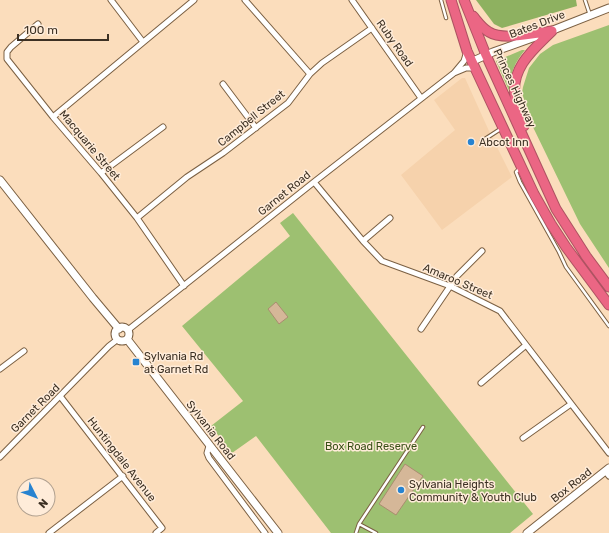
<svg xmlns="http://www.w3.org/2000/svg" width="609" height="533" font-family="Rubik,sans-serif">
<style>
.built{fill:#f6d2ac}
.green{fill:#9dc071}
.forest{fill:#8eb160}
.building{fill:#d5b798;stroke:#a98d6f}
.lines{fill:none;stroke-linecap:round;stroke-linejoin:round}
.lane-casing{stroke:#7b6043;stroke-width:4.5}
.street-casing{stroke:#7b6043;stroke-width:7}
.secondary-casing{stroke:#7b6043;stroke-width:9}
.highway-casing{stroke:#ae5362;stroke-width:11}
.lane{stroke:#fff;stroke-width:2.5}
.street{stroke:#fff;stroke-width:5}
.secondary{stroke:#fff;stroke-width:7}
.highway{stroke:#eb6684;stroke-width:9}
.poi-dot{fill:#2783d0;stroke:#ffecd9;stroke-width:1.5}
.labels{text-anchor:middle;stroke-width:3;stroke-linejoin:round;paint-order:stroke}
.street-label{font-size:11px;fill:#3c3023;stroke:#ffecd9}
.poi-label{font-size:11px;fill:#3c3023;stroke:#ffecd9;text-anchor:start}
.park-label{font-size:11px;fill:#395017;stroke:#ffecd9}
</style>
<rect width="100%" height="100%" fill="#fbddbc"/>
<!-- built -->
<path class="built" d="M462,78H465L489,131L512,177L442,230L401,175L455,130L434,100Z"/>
<!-- green -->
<path class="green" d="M609,25V268L580,224L532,125L522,93L523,87L529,68L540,54L553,45Z
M522,50H525C514,63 509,76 510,93L496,61Z
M293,213L533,514L510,533H331L256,436L232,453L211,426L243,401L182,326L290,236L280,223Z"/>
<!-- forest -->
<path class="forest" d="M476,0H576L577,6L502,28L494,24Z"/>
<!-- building -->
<path class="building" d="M276,302L288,317L279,324L268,309Z
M405,464L423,476L396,515L379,504Z"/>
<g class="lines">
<!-- lane casing -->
<g class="lane-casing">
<path id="lane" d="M441,0L446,18
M585,0L590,15
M482,141L502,128
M520,168L516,172L520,182L559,252L566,267L609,326
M359,524L423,427
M356,533L359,524L376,533"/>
</g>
<!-- street casing -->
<g class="street-casing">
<path id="street" d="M111,0L143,42
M245,0L310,74
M352,0L421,98
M38,24L11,47L7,52V59L53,117L101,173L137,218L184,286
M454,73L466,68H475
M223,84L256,128
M53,117L194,0
M101,173L163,127
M314,182L363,241L382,261L450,286L500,311L609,453
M137,218L187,177L223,153L288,103L310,74L322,63L372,28
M363,241L390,218
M421,329L457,276L482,251
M128,330L314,182L454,73L464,61L467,51
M0,369L24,351
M481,383L526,345
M60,396L162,528L156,533
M523,438L571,404
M209,446L207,453L209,458L265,533
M0,457L109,346L118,339
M605,471L609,476
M49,533L123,476"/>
</g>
<!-- secondary casing -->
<g class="secondary-casing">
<path id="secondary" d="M548,32L609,8
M473,61L493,52L538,36
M0,180L93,298L119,329
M115 334a7 7 0 1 1 14 0a7 7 0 1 1-14 0Z
M127,339L278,533
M527,533L609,468"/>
</g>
<!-- highway casing -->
<g class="highway-casing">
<path id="highway" d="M451,0L467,51L534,194L551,224L566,247L609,305
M464,0L486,55L556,209L586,256L609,287
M473,16C478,22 482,28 489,32C503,41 535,33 552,31
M524,126C522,116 517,106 515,96C511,67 534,49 552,31"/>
</g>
<!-- lane -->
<use href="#lane" class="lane"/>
<!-- street -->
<use href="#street" class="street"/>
<!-- secondary -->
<use href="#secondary" class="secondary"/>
<!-- highway -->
<use href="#highway" class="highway"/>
</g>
<!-- markers -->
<g class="poi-dot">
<circle cx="471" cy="142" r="4"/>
<rect x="132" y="358" width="8" height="8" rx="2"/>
<circle cx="401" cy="490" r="4"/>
</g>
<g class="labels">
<!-- street labels -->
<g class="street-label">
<text transform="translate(537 24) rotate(-21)" y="4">Bates Drive</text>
<text transform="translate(395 43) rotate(55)" y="4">Ruby Road</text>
<text transform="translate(515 88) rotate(65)" y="4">Princes Highway</text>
<text transform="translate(251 118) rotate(-39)" y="4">Campbell Street</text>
<text transform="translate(90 145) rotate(50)" y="4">Macquarie Street</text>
<text transform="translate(284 193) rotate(-39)" y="4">Garnet Road</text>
<text transform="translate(458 281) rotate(23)" y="4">Amaroo Street</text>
<text transform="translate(35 408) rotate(-45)" y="4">Garnet Road</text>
<text transform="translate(211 430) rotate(52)" y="4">Sylvania Road</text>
<text transform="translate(122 459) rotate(52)" y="4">Huntingdale Avenue</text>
<text transform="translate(571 485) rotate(-38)" y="4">Box Road</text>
</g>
<!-- poi labels -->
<g class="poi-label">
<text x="479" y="146">Abcot Inn</text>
<text x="144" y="360">Sylvania Rd<tspan x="144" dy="13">at Garnet Rd</tspan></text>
<text x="409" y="488">Sylvania Heights<tspan x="409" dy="13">Community &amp; Youth Club</tspan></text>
</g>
<!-- park labels -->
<g class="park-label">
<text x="371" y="450">Box Road Reserve</text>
</g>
</g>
<!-- north arrow -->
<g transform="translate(36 497) rotate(132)"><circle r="19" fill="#ffecd9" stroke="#b1a190"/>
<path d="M0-3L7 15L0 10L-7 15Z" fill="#2783d0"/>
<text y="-6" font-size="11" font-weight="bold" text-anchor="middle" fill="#3c3023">N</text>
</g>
<!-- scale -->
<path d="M18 34v6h90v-6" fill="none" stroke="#3c3023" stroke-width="2"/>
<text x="24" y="34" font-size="12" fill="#3c3023" stroke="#ffecd9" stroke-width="3" paint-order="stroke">100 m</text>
</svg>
